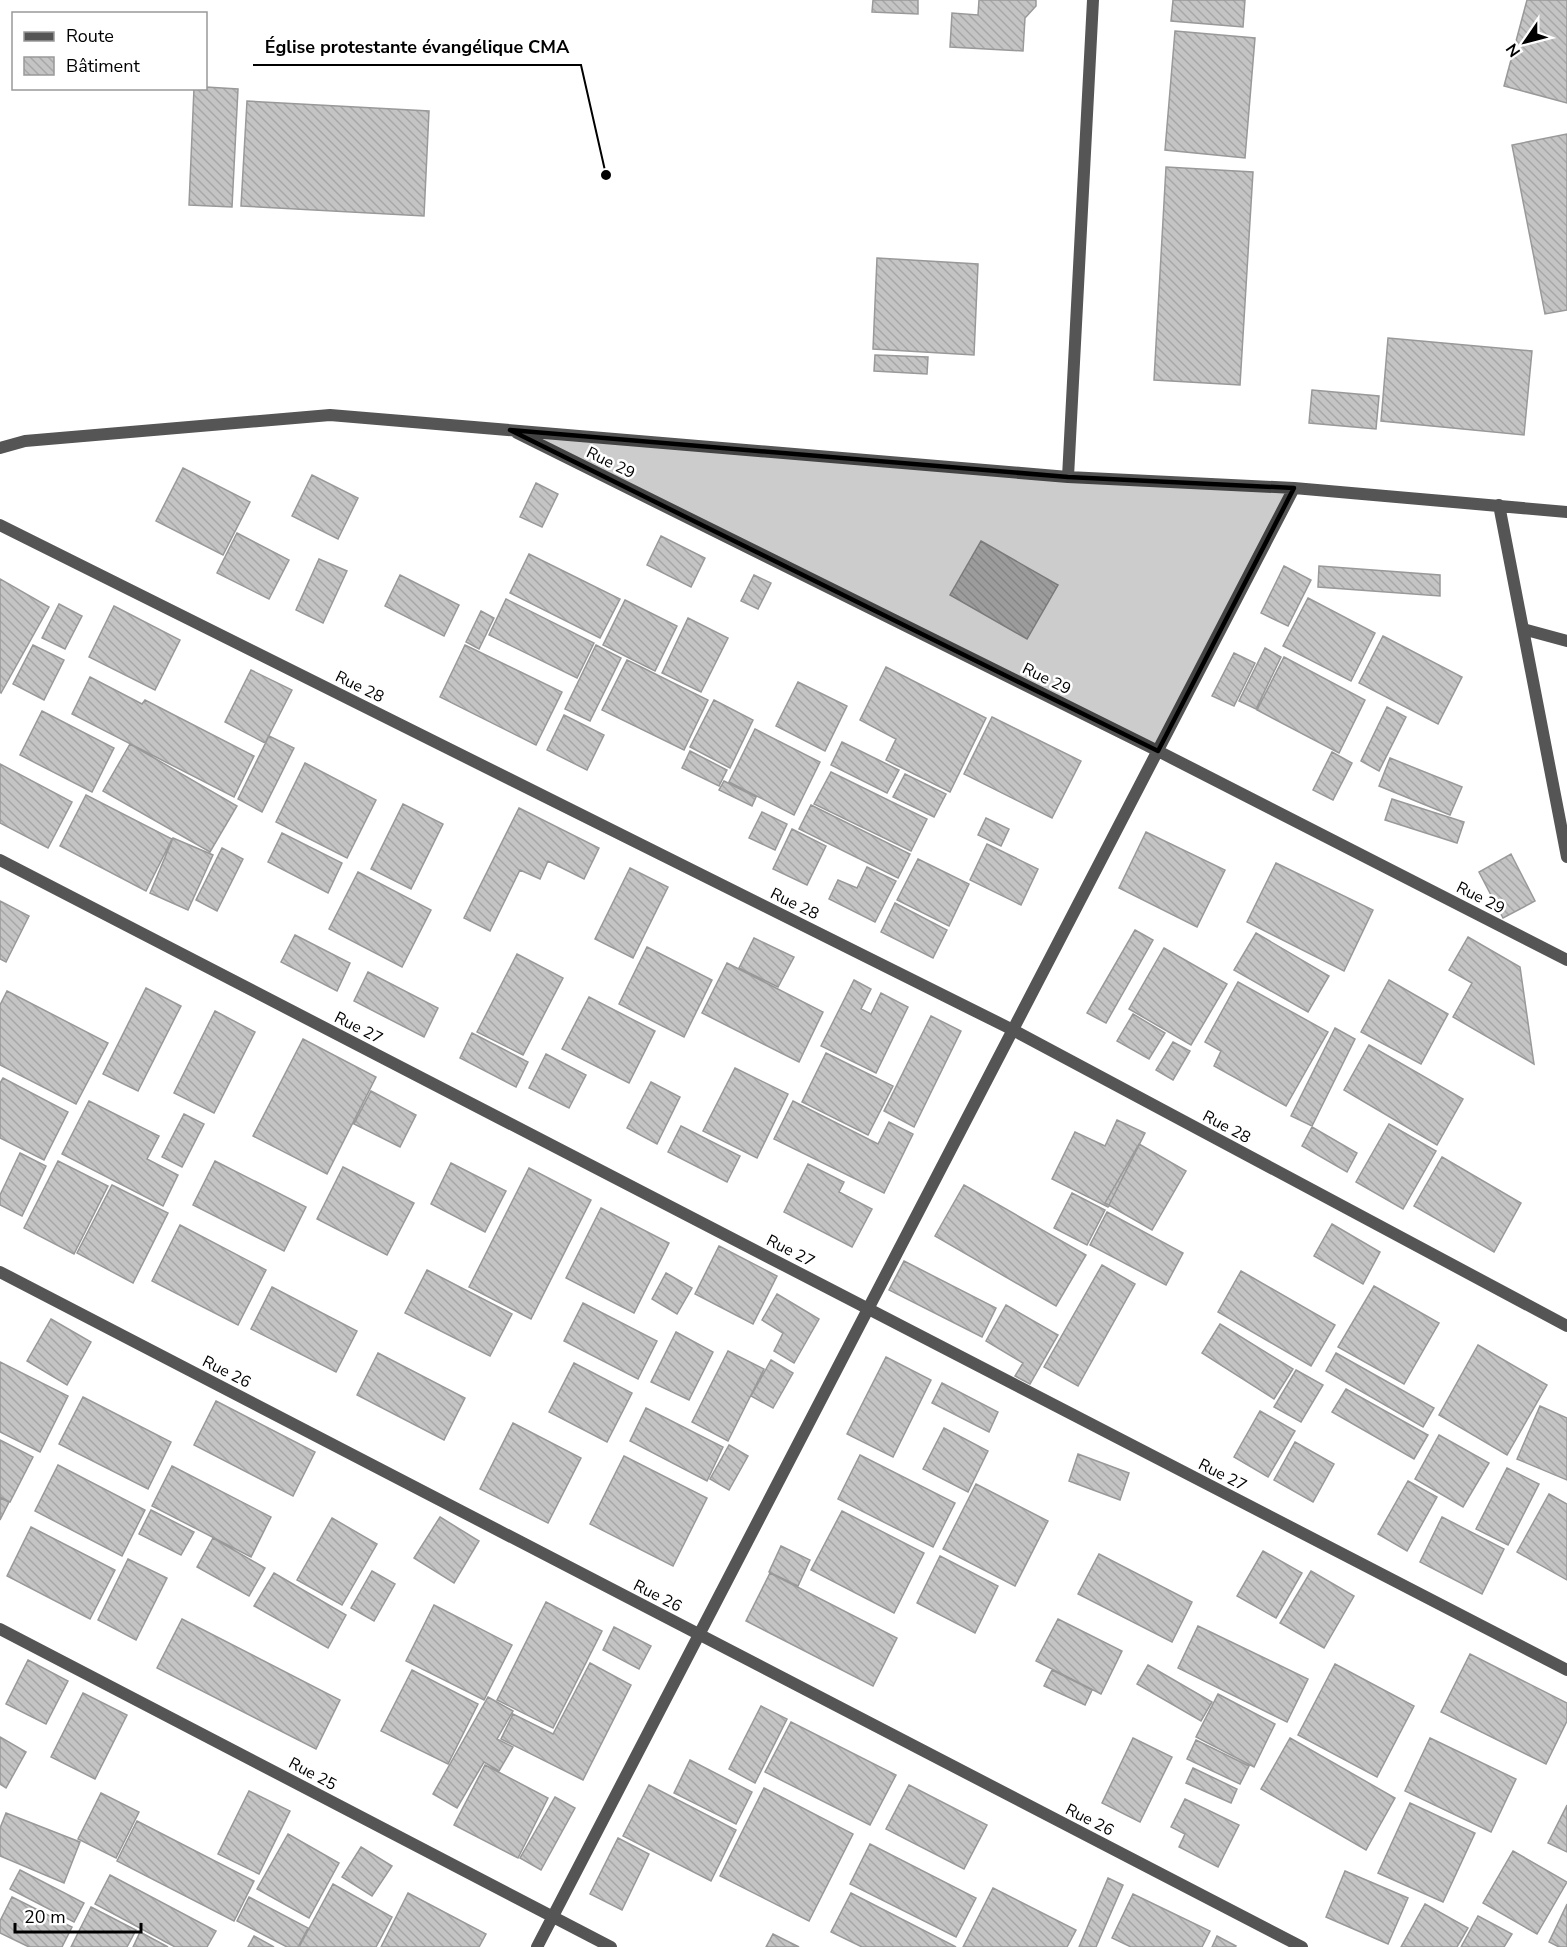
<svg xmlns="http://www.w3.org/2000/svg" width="1567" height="1947" font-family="'Nunito Sans',sans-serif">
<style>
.building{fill:url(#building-back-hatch);stroke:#999;stroke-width:1.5}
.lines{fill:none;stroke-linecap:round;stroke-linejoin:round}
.minor{stroke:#555;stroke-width:12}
.marked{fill:#000;fill-opacity:0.2;stroke:#000;stroke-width:4.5;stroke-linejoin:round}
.labels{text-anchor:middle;stroke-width:5;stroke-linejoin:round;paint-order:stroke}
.street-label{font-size:16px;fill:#000;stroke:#fff}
.leader{fill:none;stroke:#000;stroke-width:2}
.callout-dot{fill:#000;stroke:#fff;stroke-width:2}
.callout-label{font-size:18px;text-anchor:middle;font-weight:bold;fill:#000;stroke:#fff;stroke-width:5;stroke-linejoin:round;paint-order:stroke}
</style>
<defs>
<pattern id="building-back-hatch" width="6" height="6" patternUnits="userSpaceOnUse" patternTransform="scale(1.5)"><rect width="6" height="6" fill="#c4c4c4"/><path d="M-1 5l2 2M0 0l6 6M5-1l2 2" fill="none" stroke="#a7a7a7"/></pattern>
</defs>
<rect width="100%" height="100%" fill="#fff"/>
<!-- building -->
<path class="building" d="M873,0H918V14L872,12Z
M979,0H1036V6L1025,18L1023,51L950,47L952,13L978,15Z
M1173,0H1245L1243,27L1171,21Z
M1527,0H1567V103L1504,86Z
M1175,31L1255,38L1245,158L1165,150Z
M206,87L238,89L232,207L189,205L194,88Z
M247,101L429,111L424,216L241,206Z
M1567,134V310L1545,314L1512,145Z
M1166,167L1253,172L1240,385L1154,380Z
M877,258L978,264L974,355L873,349Z
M1388,338L1532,351L1524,435L1381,421Z
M875,355L928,357L927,374L874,371Z
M1312,390L1379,396L1376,429L1309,423Z
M183,468L250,502L223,555L156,521Z
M312,475L358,498L338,539L292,516Z
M536,483L558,494L542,527L520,517Z
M237,533L289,560L269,599L217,573Z
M661,536L705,558L691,587L647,565Z
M981,541L1058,585L1027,639L950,595Z
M529,554L620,599L600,638L510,593Z
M319,559L347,571L323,623L296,610Z
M1284,566L1311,580L1288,626L1261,613Z
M1319,566L1440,575V596L1318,587Z
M400,575L459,605L444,636L385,606Z
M754,575L771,583L758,609L741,601Z
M0,579L49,607L1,693L0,692Z
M1308,598L1375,633L1351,681L1283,646Z
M506,599L594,643L577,678L489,635Z
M625,600L677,626L655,671L603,645Z
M59,604L82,616L65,649L42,638Z
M114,606L180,640L155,690L89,657Z
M481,611L494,618L479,649L466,642Z
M688,618L728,638L701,692L662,673Z
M1383,636L1462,677L1438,724L1359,683Z
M33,645L64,660L44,700L13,684Z
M465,645L562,692L536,745L440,697Z
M596,645L621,658L590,721L565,709Z
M1265,648L1281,657L1256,709L1239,701Z
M1234,653L1255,663L1234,706L1212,696Z
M1284,657L1365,700L1339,753L1257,710Z
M627,660L708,700L684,750L602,710Z
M886,667L986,718L950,792L886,760L896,739L860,720Z
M251,670L292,690L265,743L225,722Z
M90,677L142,704L145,700L254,756L234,797L72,714Z
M798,682L847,706L825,751L776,726Z
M714,700L753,720L730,768L690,747Z
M1387,707L1406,717L1379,771L1361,761Z
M42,711L114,748L92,792L20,755Z
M564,715L604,735L587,770L547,750Z
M992,717L1081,761L1052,818L964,774Z
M755,729L820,762L794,815L729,782Z
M269,736L294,748L262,812L238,799Z
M842,742L899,770L887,793L831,765Z
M130,744L237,806L210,852L103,791Z
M690,751L727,770L719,786L682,768Z
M1332,752L1352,763L1333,800L1313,790Z
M1390,758L1462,787L1450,815L1379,786Z
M305,763L376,800L347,858L276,822Z
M0,764L72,802L48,848L0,823Z
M831,772L927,819L911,851L814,804Z
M905,774L946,794L934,817L893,797Z
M724,781L756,797L752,806L719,790Z
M86,795L172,839L146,891L60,846Z
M1392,799L1464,822L1457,843L1385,820Z
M403,804L443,824L411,889L371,869Z
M811,805L910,854L898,878L799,829Z
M519,808L599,848L584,879L548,861L540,879L520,870L490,931L464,918Z
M762,812L787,824L775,850L749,838Z
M986,818L1009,829L1001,846L978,835Z
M792,829L826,846L807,885L773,869Z
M1146,832L1225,870L1197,927L1119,888Z
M282,833L342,863L328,893L268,862Z
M173,838L213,855L188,910L150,893Z
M987,844L1038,869L1021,905L970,880Z
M222,848L243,859L217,911L196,900Z
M1511,854L1535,901L1503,918L1479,872Z
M918,859L969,884L949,926L897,900Z
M1276,863L1373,910L1344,971L1247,922Z
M867,867L896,881L875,922L829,899L838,880L857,888Z
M630,868L668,887L633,958L595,939Z
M358,872L431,910L402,967L329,929Z
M0,901L29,916L6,962L0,959Z
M895,903L947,930L933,958L881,932Z
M1135,930L1153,940L1106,1023L1087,1013Z
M1256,933L1329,976L1308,1012L1234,970Z
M295,935L350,963L337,991L281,962Z
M1468,937L1520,967L1534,1064L1453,1017L1472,983L1449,970Z
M754,938L794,957L778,987L739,968Z
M647,947L712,980L684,1037L619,1004Z
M1164,948L1227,984L1191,1045L1129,1009Z
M517,954L563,978L523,1055L477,1032Z
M727,963L823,1012L799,1062L702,1013Z
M368,972L438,1008L424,1037L354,1001Z
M854,980L871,989L861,1009L871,1014L881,993L908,1007L876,1073L821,1046Z
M1389,980L1448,1014L1421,1064L1361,1032Z
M1238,982L1328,1032L1286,1106L1214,1066L1221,1051L1205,1042Z
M146,988L181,1006L138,1091L103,1074Z
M7,991L108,1043L76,1104L0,1065V1005Z
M589,997L655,1031L629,1083L562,1049Z
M215,1011L255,1032L214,1113L174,1093Z
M1133,1014L1165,1033L1149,1059L1117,1041Z
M931,1016L961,1031L914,1127L884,1111Z
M1335,1028L1355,1039L1312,1126L1291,1116Z
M472,1033L528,1062L516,1087L460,1058Z
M303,1039L376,1077L327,1174L253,1136Z
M1173,1042L1190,1051L1173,1080L1156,1070Z
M1369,1045L1463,1099L1437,1145L1344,1090Z
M826,1053L893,1086L868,1135L802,1102Z
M546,1054L586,1075L569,1108L529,1088Z
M735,1068L788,1094L757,1158L703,1131Z
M3,1078L68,1112L44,1160L0,1138V1083Z
M651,1082L680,1097L657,1144L627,1128Z
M371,1091L416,1115L400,1147L354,1124Z
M89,1101L159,1136L147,1159L178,1175L163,1206L62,1154Z
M793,1101L878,1144L889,1122L913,1134L884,1193L774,1139Z
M184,1114L204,1124L182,1167L162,1157Z
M1117,1120L1145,1133L1108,1207L1052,1179L1075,1132L1105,1146Z
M1389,1124L1436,1151L1403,1209L1356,1182Z
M681,1126L740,1156L727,1182L668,1152Z
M1312,1127L1357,1153L1347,1172L1302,1146Z
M1139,1144L1186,1171L1152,1230L1105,1203Z
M20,1153L46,1166L22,1216L0,1205V1195Z
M1442,1157L1521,1203L1494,1252L1414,1206Z
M58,1161L108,1186L74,1254L24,1228Z
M215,1161L306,1207L284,1251L193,1205Z
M451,1163L506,1191L485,1232L431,1204Z
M808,1164L844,1182L839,1192L872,1209L852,1247L784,1212Z
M343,1167L414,1203L387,1255L317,1219Z
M529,1168L591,1200L531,1319L469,1287Z
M112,1185L168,1213L133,1283L77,1253Z
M964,1185L1086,1255L1056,1306L935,1236Z
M1072,1193L1105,1210L1087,1245L1054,1228Z
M601,1208L669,1243L634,1313L566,1278Z
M1107,1212L1183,1253L1166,1285L1090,1245Z
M1332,1224L1380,1252L1363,1284L1314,1256Z
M180,1225L266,1270L238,1325L152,1281Z
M719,1246L777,1276L753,1324L695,1294Z
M904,1261L996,1308L982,1337L889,1290Z
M1102,1265L1135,1284L1078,1386L1044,1367Z
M427,1270L512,1314L490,1356L405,1313Z
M1241,1271L1335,1325L1311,1366L1218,1312Z
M666,1273L692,1288L677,1314L652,1299Z
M1374,1286L1439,1323L1404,1384L1338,1347Z
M272,1287L357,1331L336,1372L251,1329Z
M777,1294L819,1319L794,1363L774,1351L783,1333L762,1320Z
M583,1303L657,1341L638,1379L564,1341Z
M1006,1305L1058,1335L1030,1384L1015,1376L1023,1363L986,1341Z
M51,1319L91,1342L67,1385L27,1361Z
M1220,1324L1293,1369L1274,1399L1202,1353Z
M676,1332L713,1352L689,1400L651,1382Z
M1478,1345L1547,1385L1507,1455L1439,1415Z
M728,1351L764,1369L728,1441L692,1422Z
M378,1353L465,1398L444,1440L357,1395Z
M1336,1353L1434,1408L1423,1427L1326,1371Z
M886,1357L931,1380L893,1457L847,1434Z
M771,1360L793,1373L773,1408L751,1396Z
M0,1362L68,1396L40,1452L0,1432Z
M574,1363L632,1393L607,1442L549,1412Z
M1296,1370L1323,1385L1301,1422L1274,1407Z
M942,1383L998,1412L989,1432L932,1403Z
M1346,1389L1428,1435L1414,1459L1332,1412Z
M83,1397L171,1442L148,1489L59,1444Z
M216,1401L315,1452L293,1496L194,1445Z
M1540,1406L1567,1418V1480L1517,1459Z
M646,1408L723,1447L707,1481L630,1441Z
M1260,1411L1295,1431L1268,1477L1234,1457Z
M513,1423L581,1458L548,1523L480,1489Z
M944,1428L988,1451L968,1492L923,1469Z
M1439,1435L1489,1463L1463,1507L1415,1479Z
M0,1440L33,1457L10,1502L0,1497Z
M1295,1442L1334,1464L1313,1502L1274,1480Z
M729,1445L748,1456L729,1490L710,1479Z
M1078,1454L1129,1473L1120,1500L1069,1481Z
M860,1455L955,1503L933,1547L838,1499Z
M624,1456L707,1498L673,1566L590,1524Z
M58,1465L145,1510L122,1556L35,1511Z
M172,1466L271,1517L251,1557L152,1506Z
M1507,1468L1539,1484L1508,1545L1476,1529Z
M1408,1481L1437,1497L1407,1551L1378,1534Z
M976,1484L1048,1521L1015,1586L943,1549Z
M1549,1494L1567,1504V1580L1517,1552Z
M0,1498L9,1502L0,1520Z
M151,1510L194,1532L181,1555L139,1534Z
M842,1511L924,1553L894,1613L811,1570Z
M440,1517L479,1541L454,1583L414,1558Z
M1442,1517L1504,1549L1482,1594L1420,1562Z
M332,1518L377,1544L342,1605L297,1580Z
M31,1527L115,1570L90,1619L7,1576Z
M213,1538L265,1568L249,1596L197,1567Z
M781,1546L810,1560L798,1586L769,1572Z
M1263,1551L1302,1573L1276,1618L1237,1596Z
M1099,1554L1192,1602L1172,1642L1078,1594Z
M940,1556L998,1586L975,1633L917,1603Z
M128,1559L167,1578L136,1640L98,1620Z
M372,1571L395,1584L374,1621L351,1608Z
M1311,1571L1354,1596L1324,1648L1280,1623Z
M274,1573L346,1615L328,1648L254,1606Z
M770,1573L897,1638L873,1686L746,1621Z
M546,1602L602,1631L553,1728L497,1700Z
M434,1605L512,1645L484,1700L406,1661Z
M182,1619L340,1700L316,1749L157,1668Z
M1058,1619L1122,1651L1101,1694L1036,1661Z
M1198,1626L1308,1679L1287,1722L1178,1668Z
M614,1627L651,1646L639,1669L603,1650Z
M1470,1654L1567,1703V1721L1546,1764L1441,1712Z
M28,1660L68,1681L46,1724L6,1704Z
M590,1663L631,1685L583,1780L501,1739L513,1714L553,1734Z
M1335,1664L1414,1706L1377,1777L1298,1735Z
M1148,1665L1212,1702L1201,1721L1137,1684Z
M412,1670L478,1704L448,1764L381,1731Z
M1052,1670L1092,1690L1085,1705L1044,1686Z
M83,1693L127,1715L95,1779L51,1757Z
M1218,1694L1275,1724L1254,1767L1196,1737Z
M488,1697L513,1711L497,1739L513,1747L499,1771L484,1762L457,1808L433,1794Z
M761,1706L787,1719L755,1783L729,1769Z
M791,1722L896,1775L870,1825L765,1772Z
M0,1737L26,1752L6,1788L0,1784Z
M1133,1738L1172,1757L1140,1822L1102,1803Z
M1290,1738L1395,1798L1366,1850L1261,1789Z
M1430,1738L1516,1779L1491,1832L1405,1791Z
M1196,1740L1249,1766L1240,1784L1187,1759Z
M690,1760L752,1792L736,1824L674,1793Z
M485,1765L548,1798L518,1858L454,1825Z
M1193,1768L1237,1789L1231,1803L1186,1783Z
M649,1785L736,1830L711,1881L623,1836Z
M909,1785L987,1825L964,1869L886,1829Z
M764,1788L853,1834L809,1921L720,1876Z
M249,1791L290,1811L259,1874L218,1854Z
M101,1793L139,1812L116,1858L78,1839Z
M555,1797L575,1808L541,1870L520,1858Z
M1185,1799L1239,1825L1218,1867L1179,1847L1185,1834L1171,1827Z
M1410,1803L1475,1833L1443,1902L1378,1873Z
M1567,1805V1852L1548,1843Z
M6,1813L80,1842L64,1883L0,1856V1828Z
M137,1821L254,1881L234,1921L117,1861Z
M288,1834L339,1863L309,1918L257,1889Z
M618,1838L649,1854L622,1910L590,1894Z
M870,1844L976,1898L956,1937L850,1884Z
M361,1847L392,1866L372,1896L342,1877Z
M1513,1851L1567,1882L1537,1934L1483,1903Z
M20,1870L84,1903L74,1922L10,1889Z
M1345,1871L1408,1898L1388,1944L1326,1917Z
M110,1875L216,1931L207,1947H175L95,1904Z
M1108,1878L1123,1885L1096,1947H1079Z
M333,1884L392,1917L376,1947H299Z
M993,1888L1076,1930L1067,1947H963Z
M408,1893L486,1934L479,1947H381Z
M851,1893L956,1947H862L831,1932Z
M1133,1894L1210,1931L1202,1947H1131L1112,1938Z
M12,1897L72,1927L62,1947H29L0,1933V1921Z
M249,1897L308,1928L298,1947H287L237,1921Z
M1425,1904L1468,1928L1457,1947H1401Z
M1567,1904V1947H1559L1549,1942Z
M91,1907L136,1930L127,1947H71Z
M1478,1916L1512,1934L1504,1947H1461Z
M140,1932L168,1947H133Z
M773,1934L799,1947H766Z
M254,1936L274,1947H248Z
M1217,1936L1236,1946L1235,1947H1212Z"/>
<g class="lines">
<!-- minor -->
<path class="minor" d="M517,433L1158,751L1567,960
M0,448L25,441L330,415L1068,477L1294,488L1567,512
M1068,477L1093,0
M1499,505L1567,857
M0,525L1013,1030L1567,1326
M1523,629L1567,641
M0,860L1567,1670
M0,1272L1302,1947
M0,1629L611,1947
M537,1947L1294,488"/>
</g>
<!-- marked area -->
<path class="marked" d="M510,430L1068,477L1294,488L1158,751Z"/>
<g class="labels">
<!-- street labels -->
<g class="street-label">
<text transform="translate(611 462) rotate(26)" y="6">Rue 29</text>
<text transform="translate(1047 678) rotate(26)" y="6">Rue 29</text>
<text transform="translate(360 686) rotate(26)" y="6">Rue 28</text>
<text transform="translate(1481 897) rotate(27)" y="6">Rue 29</text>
<text transform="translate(795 903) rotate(26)" y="6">Rue 28</text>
<text transform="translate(359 1027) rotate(27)" y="6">Rue 27</text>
<text transform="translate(1227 1126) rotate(28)" y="6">Rue 28</text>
<text transform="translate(791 1250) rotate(27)" y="6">Rue 27</text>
<text transform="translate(227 1371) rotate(27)" y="6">Rue 26</text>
<text transform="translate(1223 1474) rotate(27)" y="6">Rue 27</text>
<text transform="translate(658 1595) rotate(27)" y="6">Rue 26</text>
<text transform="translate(313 1773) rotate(28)" y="6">Rue 25</text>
<text transform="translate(1090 1819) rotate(27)" y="6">Rue 26</text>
</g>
</g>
<!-- callouts -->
<path class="leader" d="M606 175L581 65H253"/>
<circle class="callout-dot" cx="606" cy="175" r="6"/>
<g class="callout-label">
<text x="417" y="53">Église protestante évangélique CMA</text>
</g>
<!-- legend -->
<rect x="12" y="12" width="195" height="78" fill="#ffffff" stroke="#999999" stroke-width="1.5"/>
<rect x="24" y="32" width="30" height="9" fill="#555555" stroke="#999999" stroke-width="1.5"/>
<text x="66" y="42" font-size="18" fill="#000000">Route</text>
<rect x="24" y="57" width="30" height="18" fill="url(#building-back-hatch)" stroke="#999999" stroke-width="1.5"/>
<text x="66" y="72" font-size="18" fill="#000000">Bâtiment</text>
<!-- north arrow -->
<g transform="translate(1525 42) rotate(235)" stroke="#ffffff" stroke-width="4.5" paint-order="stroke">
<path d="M0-4.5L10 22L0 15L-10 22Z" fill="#000000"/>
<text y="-9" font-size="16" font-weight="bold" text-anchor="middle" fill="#000000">N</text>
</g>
<!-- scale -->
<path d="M15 1923v9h126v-9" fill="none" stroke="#000000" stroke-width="3"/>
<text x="24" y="1923" font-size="18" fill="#000000" stroke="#ffffff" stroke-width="4.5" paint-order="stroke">20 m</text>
</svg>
